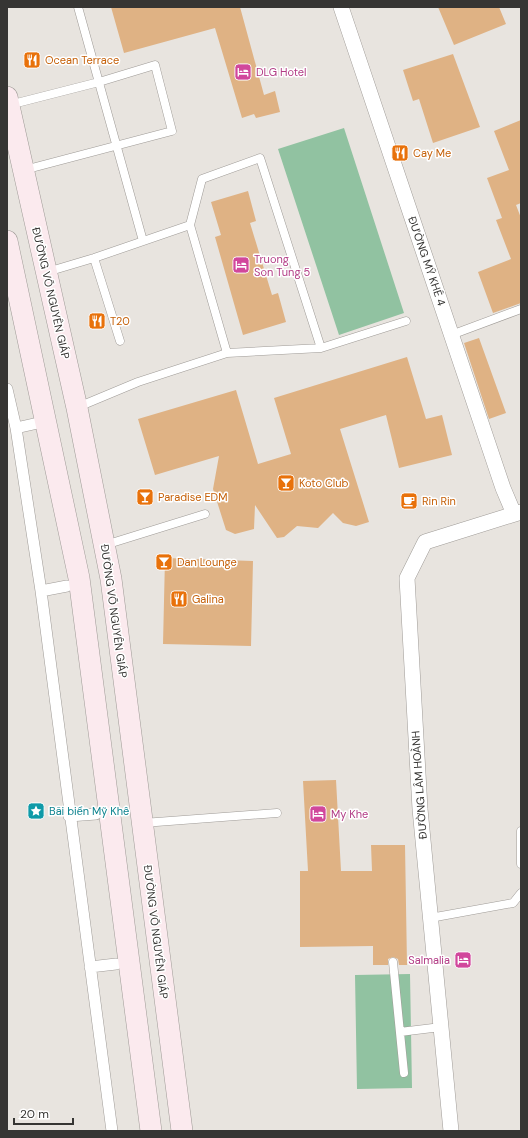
<svg xmlns="http://www.w3.org/2000/svg" width="528" height="1138" font-family="'DM Sans',sans-serif">
<style>
.green{fill:#91c2a1}
.building{fill:#dfb284}
.lines{fill:none;stroke-linecap:round;stroke-linejoin:round}
.service-casing{stroke:#9f9b97;stroke-width:9}
.pedestrian-casing{stroke:#9f9b97;stroke-width:12}
.minor-casing{stroke:#9f9b97;stroke-width:16}
.secondary-casing{stroke:#9f9b97;stroke-width:22}
.service{stroke:#fff;stroke-width:8}
.pedestrian{stroke:#fff;stroke-width:11}
.minor{stroke:#fff;stroke-width:15}
.secondary{stroke:#fbeaee;stroke-width:21}
.labels{text-anchor:middle;stroke-width:3;stroke-linejoin:round;paint-order:stroke}
.food-label{font-size:11px;fill:#c56008;stroke:#fff;text-anchor:start}
.hotel-label{font-size:11px;fill:#b23c85;stroke:#fff;text-anchor:start}
.street-label{font-size:11px;fill:#363533;stroke:#fff}
.culture-label{font-size:11px;fill:#0d838f;stroke:#fff;text-anchor:start}
</style>
<rect width="100%" height="100%" fill="#e8e4df"/>
<!-- green -->
<path class="green" d="M344,128L404,313L339,335L278,149Z
M410,974L412,1088L357,1089L355,975Z"/>
<!-- building -->
<path class="building" d="M111,7H240L264,95L275,91L280,112L256,118L254,114L242,118L215,28L124,53Z
M438,7H499L506,24L454,45Z
M453,54L480,127L433,143L419,99L413,101L403,70Z
M521,120V203L516,205L521,218V303L493,313L478,272L511,259L496,220L502,218L487,178L509,170L494,131Z
M248,191L256,221L250,223L272,295L278,293L286,322L243,335L215,237L221,235L211,202Z
M479,338L506,413L489,419L464,343Z
M407,357L426,419L442,415L452,455L399,468L386,415L340,429L369,522L356,526L343,523L333,513L318,528L297,526L284,537L277,538L255,505L254,529L235,534L226,530L213,489L219,456L155,475L138,419L236,390L258,464L291,454L274,398Z
M165,558L253,561L251,646L163,644Z
M336,780L341,871H372L371,845H405L407,965H399L398,959L393,957L388,959V965H373V946L300,947V871H308L303,781Z"/>
<g class="lines">
<!-- service casing -->
<g class="service-casing">
<path id="service" d="M78,7L143,241
M9,105L99,82L155,65L172,131L24,170
M94,258L120,341
M47,272L94,258L190,225
M451,335L521,309
M227,353L190,225L202,179L260,158L321,348
M78,407L138,382L227,353L321,348L406,321
M105,545L205,514
M143,823L277,813
M521,831V864
M430,918L513,903L521,893
M393,962L404,1073
M400,1032L441,1027"/>
</g>
<!-- pedestrian casing -->
<g class="pedestrian-casing">
<path id="pedestrian" d="M7,389L16,428L41,591L112,1131
M16,428L38,423
M41,591L67,586
M69,816L96,814
M90,967L116,964"/>
</g>
<!-- minor casing -->
<g class="minor-casing">
<path id="minor" d="M341,7L503,488L514,514
M451,1131L420,809L407,578L425,542L521,512"/>
</g>
<!-- secondary casing -->
<g class="secondary-casing">
<path id="secondary" d="M7,97L77,408L111,579L182,1131
M7,241L79,578L151,1131"/>
</g>
<!-- service -->
<use href="#service" class="service"/>
<!-- pedestrian -->
<use href="#pedestrian" class="pedestrian"/>
<!-- minor -->
<use href="#minor" class="minor"/>
<!-- secondary -->
<use href="#secondary" class="secondary"/>
</g>
<!-- icons -->
<defs>
<g id="restaurant-square" transform="scale(0.9)"><rect x="-9" y="-9" width="18" height="18" rx="4" fill="#e8710a" stroke="#fff"/><path d="M-5-6h1v4h1v-4h1v4h1v-4h1v5L-1.5 .5V6h-2V.5L-5-1ZM5-6V6H3V1.5H1.5Q1.5-4 5-6Z" fill="#fff"/></g>
<g id="hotel-square" transform="scale(0.9)"><rect x="-9" y="-9" width="18" height="18" rx="4" fill="#d1479c" stroke="#fff"/><path d="M-6-4.5h1.5V1H6V5H4.5V3h-9V5H-6ZM-4 0a1.8 1.8 0 1 1 3.6 0ZM.5 0V-2.5h3Q6-2.5 6 0Z" fill="#fff"/></g>
<g id="bar-square" transform="scale(0.9)"><rect x="-9" y="-9" width="18" height="18" rx="4" fill="#e8710a" stroke="#fff"/><path d="M-6-5H6L.8 .8V4.5H3.5V6h-7V4.5H-.8V.8Z" fill="#fff"/></g>
<g id="cafe-square" transform="scale(0.9)"><rect x="-9" y="-9" width="18" height="18" rx="4" fill="#e8710a" stroke="#fff"/><path d="M-5.5-4.5H6V0H3Q3 3.5 0 3.5H-2.5Q-5.5 3.5-5.5 0ZM3-3.2v2h1.7v-2ZM-6 4.5H4V6H-6Z" fill="#fff"/></g>
<g id="sight-square" transform="scale(0.9)"><rect x="-9" y="-9" width="18" height="18" rx="4" fill="#0f9aa8" stroke="#fff"/><path d="M0-6L1.8-2.2L6-1.7L2.9 1.2L3.7 5.4L0 3.3L-3.7 5.4L-2.9 1.2L-6-1.7L-1.8-2.2Z" fill="#fff"/></g>
</defs>
<g fill-rule="evenodd">
<use href="#restaurant-square" x="32" y="60"/>
<use href="#hotel-square" x="243" y="72"/>
<use href="#restaurant-square" x="400" y="153"/>
<use href="#hotel-square" x="241" y="265"/>
<use href="#restaurant-square" x="97" y="321"/>
<use href="#bar-square" x="286" y="483"/>
<use href="#bar-square" x="145" y="497"/>
<use href="#cafe-square" x="409" y="501"/>
<use href="#bar-square" x="164" y="562"/>
<use href="#restaurant-square" x="179" y="599"/>
<use href="#sight-square" x="36" y="811"/>
<use href="#hotel-square" x="318" y="814"/>
<use href="#hotel-square" x="463" y="960"/>
</g>
<g class="labels">
<!-- food labels -->
<g class="food-label">
<text x="45" y="64">Ocean Terrace</text>
<text x="413" y="157">Cay Me</text>
<text x="110" y="325">T20</text>
<text x="299" y="487">Koto Club</text>
<text x="158" y="501">Paradise EDM</text>
<text x="422" y="505">Rin Rin</text>
<text x="177" y="566">Dan Lounge</text>
<text x="192" y="603">Galina</text>
</g>
<!-- hotel labels -->
<g class="hotel-label">
<text x="256" y="76">DLG Hotel</text>
<text x="254" y="263">Truong<tspan x="254" dy="13">Son Tung 5</tspan></text>
<text x="331" y="818">My Khe</text>
<text x="450" y="964" text-anchor="end">Salmalia</text>
</g>
<!-- street labels -->
<g class="street-label">
<text transform="translate(427 261) rotate(71)" y="4">ĐƯỜNG MỸ KHÊ 4</text>
<text transform="translate(51 293) rotate(77)" y="4">ĐƯỜNG VÕ NGUYÊN GIÁP</text>
<text transform="translate(114 611) rotate(82)" y="4">ĐƯỜNG VÕ NGUYÊN GIÁP</text>
<text transform="translate(419 785) rotate(-94)" y="4">ĐƯỜNG LÂM HOÀNH</text>
<text transform="translate(156 932) rotate(83)" y="4">ĐƯỜNG VÕ NGUYÊN GIÁP</text>
</g>
<!-- culture labels -->
<g class="culture-label">
<text x="49" y="815">Bãi biển Mỹ Khê</text>
</g>
</g>
<!-- border -->
<rect width="528" height="1138" fill="none" stroke="#363533" stroke-width="16"/>
<!-- scale -->
<path d="M14 1118v6h59v-6" fill="none" stroke="#363533" stroke-width="2"/>
<text x="20" y="1118" font-size="12" fill="#363533" stroke="#ffffff" stroke-width="3" paint-order="stroke">20 m</text>
</svg>
